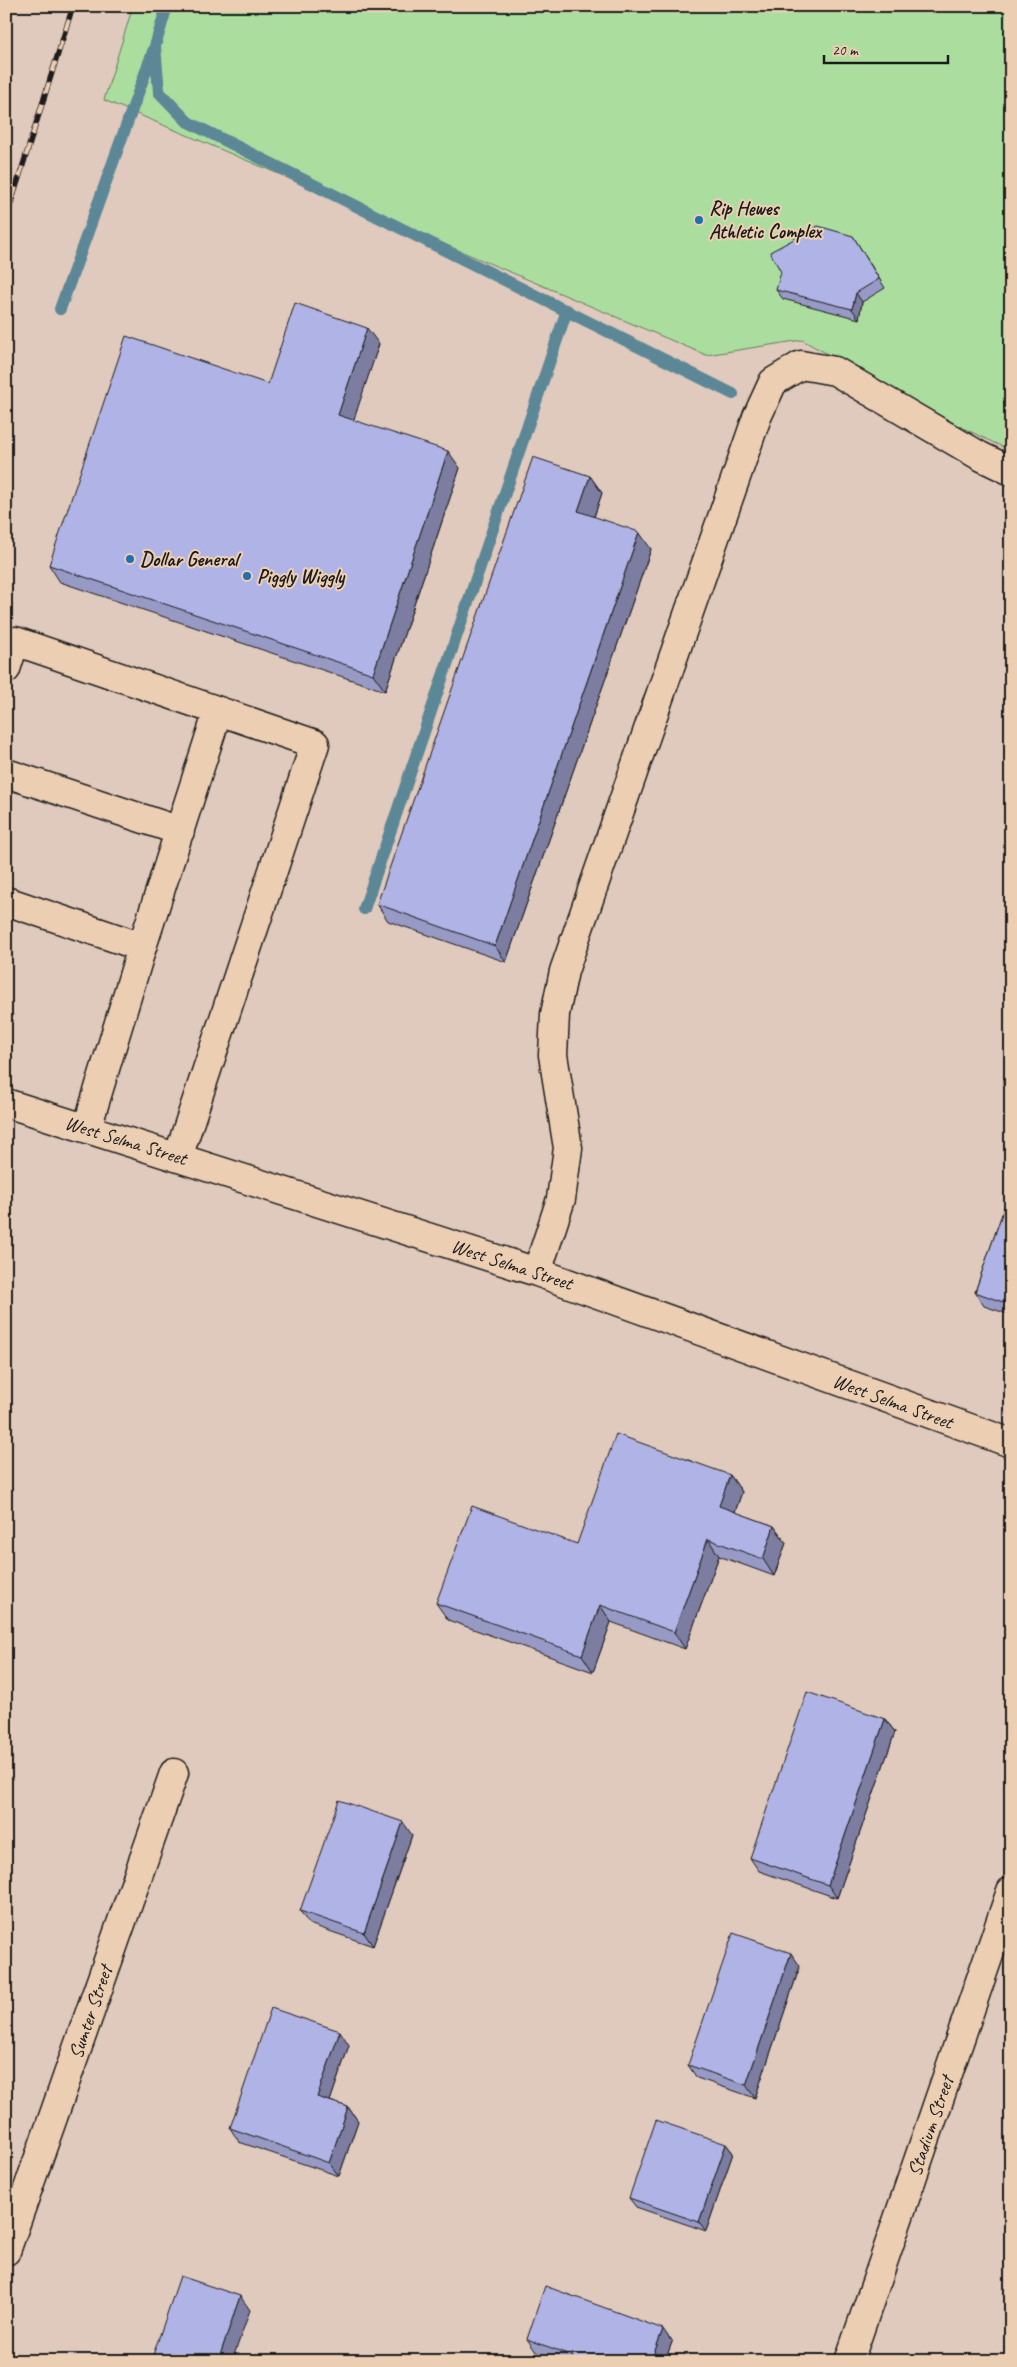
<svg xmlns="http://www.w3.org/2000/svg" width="1017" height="2367" font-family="Caveat,sans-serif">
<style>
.green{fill:#abdd9f;stroke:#647c5e}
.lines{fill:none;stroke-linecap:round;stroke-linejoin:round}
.stream{stroke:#5c8796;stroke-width:12}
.minor-casing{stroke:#1c1c1c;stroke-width:31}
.minor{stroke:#eccfb3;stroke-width:28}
.rail-casing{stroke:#1c1c1c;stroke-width:5.5}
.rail{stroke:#eccfb3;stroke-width:4;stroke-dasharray:11;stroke-linecap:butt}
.wall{fill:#979ac5;stroke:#1c1c1c}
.shaded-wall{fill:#7b7da0;stroke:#1c1c1c}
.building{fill:#b0b3e5;stroke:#1c1c1c}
.poi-dot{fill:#1f6fb2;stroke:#eccfb3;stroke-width:2}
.labels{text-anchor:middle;stroke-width:4;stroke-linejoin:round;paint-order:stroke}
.poi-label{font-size:20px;font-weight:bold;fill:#1c1c1c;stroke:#eccfb3;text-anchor:start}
.street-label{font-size:20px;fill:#1c1c1c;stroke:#eccfb3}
</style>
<rect width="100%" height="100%" fill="#e0c9bd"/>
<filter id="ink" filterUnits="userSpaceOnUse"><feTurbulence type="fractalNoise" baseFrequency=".02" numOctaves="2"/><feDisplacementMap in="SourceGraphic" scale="10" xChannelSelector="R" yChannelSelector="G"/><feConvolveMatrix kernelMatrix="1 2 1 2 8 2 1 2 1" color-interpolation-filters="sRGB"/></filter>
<g filter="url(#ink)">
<!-- green -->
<path class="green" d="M133,6H1011V451L963,428L802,340L706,355L104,100Z"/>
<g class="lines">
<!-- stream -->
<path class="stream" d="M155,46L159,92L188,122L733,394
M60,309L155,46L167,6
M364,909L567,310"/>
<!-- minor casing -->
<g class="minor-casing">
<path id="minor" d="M6,669L15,641L315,744L178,1157
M6,773L180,831
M6,901L142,947L87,1128
M142,947L218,711
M6,1103L537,1272L1011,1443
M537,1272L561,1199L568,1148L553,1055L555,1014L564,971L757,417L773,382L801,365L835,371L980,456L1011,471
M6,2251L174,1773
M849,2361L1011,1891"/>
</g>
<!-- minor -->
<use href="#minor" class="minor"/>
<!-- rail casing -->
<g class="rail-casing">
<path id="rail" d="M6,219L73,6"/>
</g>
<!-- rail -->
<use href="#rail" class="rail"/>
</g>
<!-- wall -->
<path class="wall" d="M853,236L885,288L862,302L859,319L783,299L776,290Z
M379,344L353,420L460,468L385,691L60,582L49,565L268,384Z
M590,476L602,493L594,517L651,549L506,962L388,921L377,904Z
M1011,1188V1315L984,1306L975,1292Z
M730,1475L742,1492L735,1512L774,1526L786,1543L774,1576L719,1556L685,1649L611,1622L593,1672L448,1620L436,1603L577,1544Z
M885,1719L895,1732L837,1898L759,1871L750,1858Z
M412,1835L373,1946L309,1924L300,1911Z
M800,1966L755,2098L697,2078L688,2065Z
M349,2045L330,2101L348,2107L358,2121L339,2176L239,2142L230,2128Z
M726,2144L733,2153L706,2231L636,2207L629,2198Z
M527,2339L672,2342L665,2361H559L536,2352Z"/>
<!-- shaded-wall -->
<path class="shaded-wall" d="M856,293L862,302L859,319L852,309Z
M367,328L379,344L350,431L338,415Z
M448,451L460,468L385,691L373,674Z
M590,476L602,493L590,528L578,511Z
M639,532L651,549L506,962L495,946Z
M730,1475L742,1492L731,1523L719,1506Z
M774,1526L786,1543L774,1576L763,1559Z
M708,1539L719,1556L685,1649L674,1632Z
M600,1605L611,1622L593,1672L582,1655Z
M885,1719L895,1732L837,1898L828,1885Z
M6,1753L10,1758L6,1768Z
M403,1822L412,1835L373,1946L364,1933Z
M791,1953L800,1966L755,2098L746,2085Z
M340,2031L349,2045L327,2110L317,2097Z
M348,2107L358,2121L339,2176L329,2163Z
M726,2144L733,2153L706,2231L699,2222Z
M240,2296L250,2310L232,2361H218Z
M663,2329L672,2342L665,2361H651Z"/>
<!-- building -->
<path class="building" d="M818,226L853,236L879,279L856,293L852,309L776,290L781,272L770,252Z
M295,303L367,328L338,415L448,451L373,674L49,565L126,336L268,384Z
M533,457L590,476L578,511L639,532L495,946L377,904Z
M1011,1188V1305L975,1292Z
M616,1434L730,1475L719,1506L774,1526L763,1559L708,1539L674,1632L600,1605L582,1655L436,1603L472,1506L577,1544Z
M807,1692L885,1719L828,1885L750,1858Z
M339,1800L403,1822L364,1933L300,1911Z
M733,1933L791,1953L746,2085L688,2065Z
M271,2008L340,2031L317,2097L348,2107L329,2163L230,2128Z
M656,2120L726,2144L699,2222L629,2198Z
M180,2276L240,2296L218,2361H151Z
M545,2286L663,2329L651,2361H571L573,2356L527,2339Z"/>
</g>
<!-- markers -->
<g class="poi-dot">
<circle cx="699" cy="220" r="5"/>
<circle cx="130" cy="559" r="5"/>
<circle cx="247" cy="576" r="5"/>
</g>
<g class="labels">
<!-- poi labels -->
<g class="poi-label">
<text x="709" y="215">Rip Hewes<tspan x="709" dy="23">Athletic Complex</tspan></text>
<text x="140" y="566">Dollar General</text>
<text x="257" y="583">Piggly Wiggly</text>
</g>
<!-- street labels -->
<g class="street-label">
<text transform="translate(126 1140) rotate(17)" y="7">West Selma Street</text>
<text transform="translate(512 1264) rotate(18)" y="7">West Selma Street</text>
<text transform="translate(893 1401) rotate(20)" y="7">West Selma Street</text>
<text transform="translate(90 2012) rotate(-71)" y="7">Sumter Street</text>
<text transform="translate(930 2126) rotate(-71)" y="7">Stadium Street</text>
</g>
</g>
<!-- margin -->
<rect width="1017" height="2367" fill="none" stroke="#eccfb3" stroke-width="25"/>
<rect x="12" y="12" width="992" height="2342" fill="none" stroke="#1c1c1c" stroke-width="2" filter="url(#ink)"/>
<!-- scale -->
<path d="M824 55v8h124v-8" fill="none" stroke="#1c1c1c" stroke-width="2.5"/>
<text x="832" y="55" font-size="15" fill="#1c1c1c" stroke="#eccfb3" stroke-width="4" paint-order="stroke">20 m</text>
</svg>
